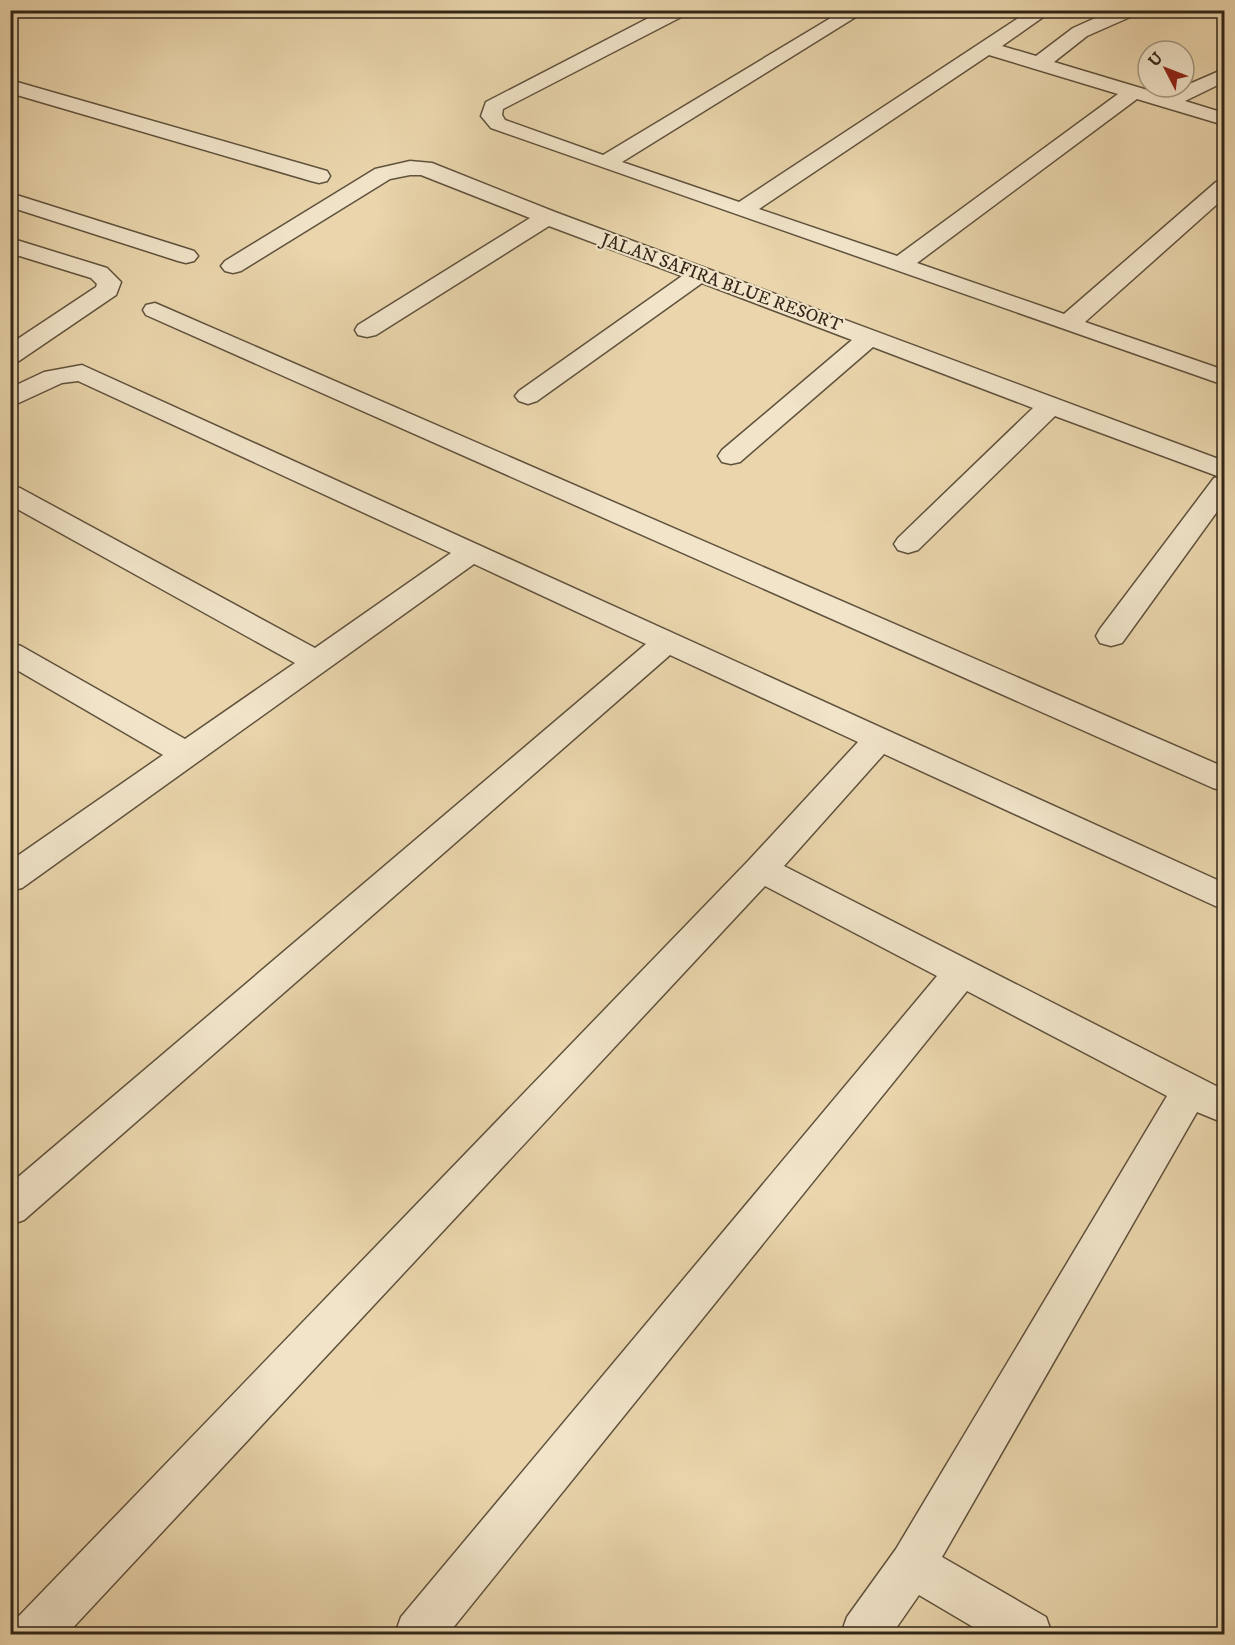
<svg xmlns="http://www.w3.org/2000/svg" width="1235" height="1645" font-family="'IM FELL DW Pica',serif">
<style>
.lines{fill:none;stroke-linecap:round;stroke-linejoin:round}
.minor-casing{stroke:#5f523d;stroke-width:3}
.minor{fill:#f1e4c9;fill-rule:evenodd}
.labels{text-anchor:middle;stroke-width:4.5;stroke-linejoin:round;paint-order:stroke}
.far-street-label{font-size:18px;fill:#312618;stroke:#f1e4c9}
</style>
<rect width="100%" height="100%" fill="#ead5ac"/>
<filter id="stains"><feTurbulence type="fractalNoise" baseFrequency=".00333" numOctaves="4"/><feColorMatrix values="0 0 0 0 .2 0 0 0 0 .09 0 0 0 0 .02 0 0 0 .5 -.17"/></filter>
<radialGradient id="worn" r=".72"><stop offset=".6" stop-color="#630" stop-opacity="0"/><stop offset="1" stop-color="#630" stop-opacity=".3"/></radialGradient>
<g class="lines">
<!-- minor casing -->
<g class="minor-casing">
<path id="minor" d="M664,10H689L687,14L503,109L502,115L505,120L603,155L844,10H867L622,162L739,202L1029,11H1043L1046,15L1002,46L1036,56L1073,28L1113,10H1139L1137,14L1087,36L1054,62L1164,95L1224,69V82L1185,101L1224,113V125L1137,99L917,263L1064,314L1216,182L1224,181V198L1085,322L1224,370V385L491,128L481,116L486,102ZM989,55L1118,94L897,256L759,209Z
M10,80L327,171L330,176L327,181L319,183L311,181L10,93Z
M410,161L432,163L555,212L1224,461V502L1122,643L1111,646L1100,643L1096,636L1100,629L1214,478L1220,477L1055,416L918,550L908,553L898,550L894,544L898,538L1033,408L873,347L740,462L731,464L722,462L718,456L722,450L852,340L702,283L537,401L528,404L519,401L515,396L519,391L682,276L549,226L376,335L367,337L358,335L355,330L358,325L530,218L421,175H410L390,179L241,271L233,273L225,271L221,266L225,261L375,169Z
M10,193L194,251L198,256L194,261L186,263L178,261L10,207Z
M10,238L107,268L121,282L116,295L19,361L10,363V344L96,287L97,284L91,278L10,253Z
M155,303L1224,767V791L1213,788L146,315L143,310L146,305Z
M82,365L1224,883V910L884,754L784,866L1224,1090V1123L1197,1112L942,1557L1046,1617L1052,1634H985L919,1595L892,1634H841L847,1617L896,1549L1167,1096L967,991L448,1634H395L401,1617L937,976L765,886L67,1634H12L18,1617L749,860L858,742L670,655L24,1220L10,1225V1184L646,644L474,564L22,888L10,891V861L163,755L10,666V643L21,646L185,739L295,663L10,505V486L20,488L315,648L451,553L78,381L62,383L10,407V388L44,372Z"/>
</g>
<!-- minor -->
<use href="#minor" class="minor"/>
</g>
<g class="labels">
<!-- far-street labels -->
<g class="far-street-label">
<text transform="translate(722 282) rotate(20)" y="6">JALAN SAFIRA BLUE RESORT</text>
</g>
</g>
<!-- margin -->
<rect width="1235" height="1645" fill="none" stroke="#ead5ac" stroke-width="36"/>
<rect x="12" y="12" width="1211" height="1621" fill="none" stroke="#312618" stroke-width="3"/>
<rect x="18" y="18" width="1199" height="1609" fill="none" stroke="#312618" stroke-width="1.5"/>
<!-- north arrow -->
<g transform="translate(1166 69) rotate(312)"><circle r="28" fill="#f1e4c9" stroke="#a49882" stroke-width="1.5"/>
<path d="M0-4.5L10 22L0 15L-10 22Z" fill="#8f2418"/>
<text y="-9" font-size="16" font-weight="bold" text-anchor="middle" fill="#312618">U</text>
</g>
<rect width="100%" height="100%" filter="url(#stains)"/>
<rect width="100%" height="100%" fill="url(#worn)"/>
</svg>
